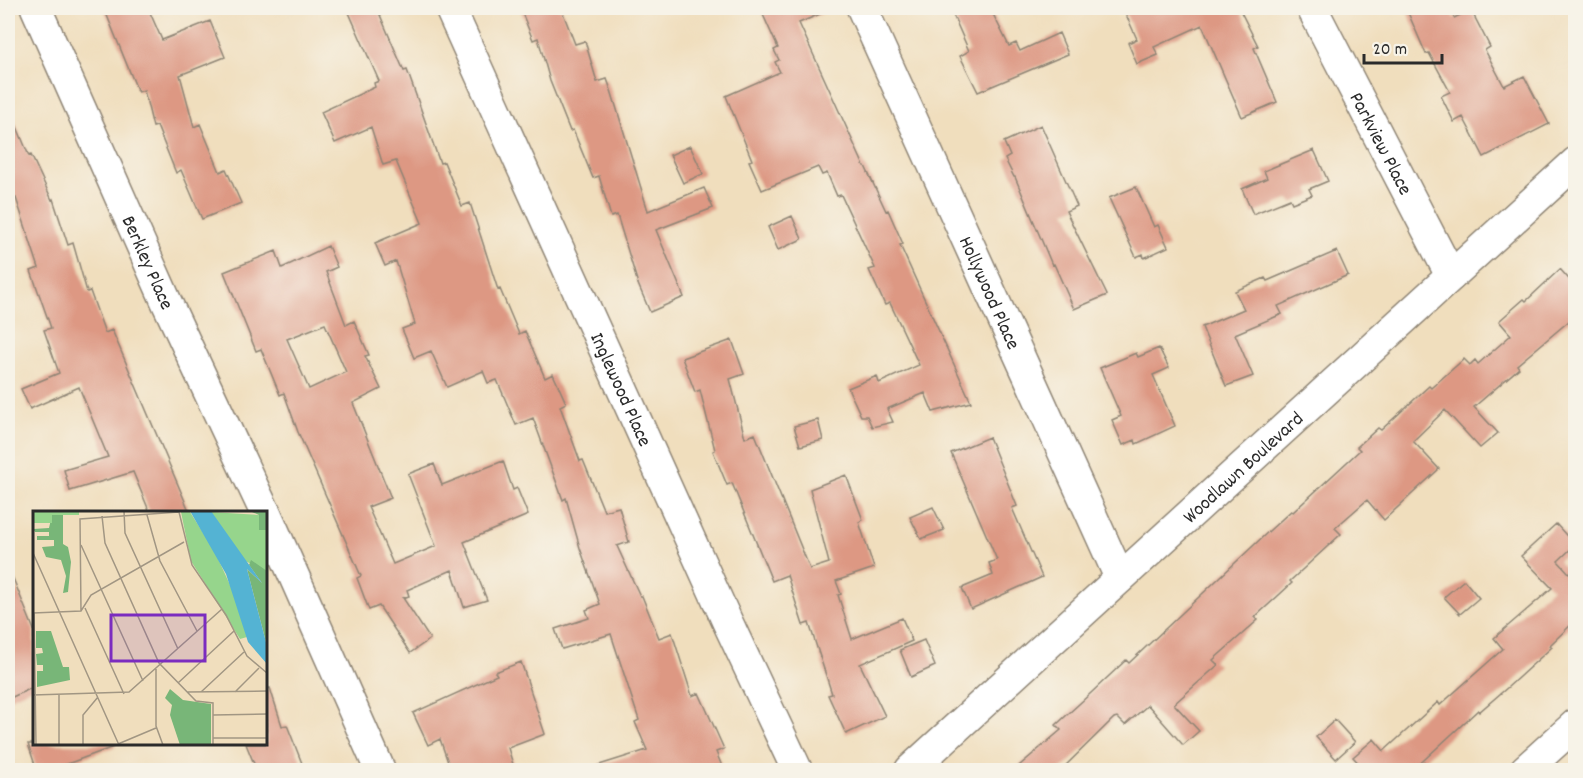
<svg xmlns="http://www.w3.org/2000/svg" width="1583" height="778" font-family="Dekko,sans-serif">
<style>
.building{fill:#dd9883;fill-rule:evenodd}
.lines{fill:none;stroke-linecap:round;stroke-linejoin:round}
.minor-casing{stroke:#8e8474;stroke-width:33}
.minor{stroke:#fff;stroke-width:30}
.labels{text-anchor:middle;stroke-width:4.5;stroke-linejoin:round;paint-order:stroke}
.street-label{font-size:20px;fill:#2b2b2b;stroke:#f7f3e8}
.inset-road{fill:none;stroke:#a19683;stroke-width:1.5}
.view{fill:#7b2cbf;fill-opacity:0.15;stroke:#7b2cbf;stroke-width:3}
.inset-edge{fill:none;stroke:#2b2b2b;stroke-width:3}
</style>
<rect width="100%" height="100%" fill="#f7f3e8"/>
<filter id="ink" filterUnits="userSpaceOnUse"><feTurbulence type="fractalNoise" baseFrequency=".0167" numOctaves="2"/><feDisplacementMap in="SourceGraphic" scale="12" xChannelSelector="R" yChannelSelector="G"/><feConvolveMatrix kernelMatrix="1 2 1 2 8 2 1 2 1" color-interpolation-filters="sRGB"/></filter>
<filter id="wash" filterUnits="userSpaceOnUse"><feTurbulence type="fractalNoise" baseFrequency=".008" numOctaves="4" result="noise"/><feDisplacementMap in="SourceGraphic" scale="24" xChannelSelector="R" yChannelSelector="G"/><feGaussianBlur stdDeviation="1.35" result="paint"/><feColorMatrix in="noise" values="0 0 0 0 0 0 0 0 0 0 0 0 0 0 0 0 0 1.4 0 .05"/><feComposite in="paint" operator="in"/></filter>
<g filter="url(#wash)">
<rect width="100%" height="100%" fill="#f0debd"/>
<g id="blocks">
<!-- building -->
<path class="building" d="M104,8H148L162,40L210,21L225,57L180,75L194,127L200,124L220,172L226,169L241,203L202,219L181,170L176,173L157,126L153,127L144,90L138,92Z
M347,8H377L404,71L407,70L440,163L444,162L462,206L470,203L498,290L500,289L519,334L525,331L545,378L553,374L566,403L560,406L580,461L583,460L604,511L619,507L629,542L617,546L640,596H642L659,638L672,633L692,696L699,693L724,749L716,752L724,771H597L596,766L647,750L635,722L639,720L611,634L562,649L555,629L589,618L586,610L600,604L580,548L566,498L563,500L533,418L516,425L497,380L488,383L483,371L447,387L431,351L414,358L402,329L415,324L396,261L385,266L375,243L422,223L396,161L383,165L371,127L335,143L321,112L375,87L374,83L379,81Z
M520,8H561L575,44L585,41L597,82L607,79L611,90L648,211L704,188L713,208L656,230L684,297L650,312L638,284L617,215L611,217L599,176L593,178L573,130L570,131L550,81L538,38L533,40Z
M760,8H834L799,23L864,166H865L886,211L888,210L903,244L900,245L971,402L933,412L925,393L887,409L893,422L872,427L867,416H861L848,388L877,376L879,383L919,365L890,303L885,305L869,270L875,268L841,195L837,196L827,173L822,175L818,167L762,190L749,161L752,160L726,96L780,72L775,62L779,60L774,50L778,48Z
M950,8H990L1009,46L1016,43L1020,51L1059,33L1068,54L978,92L960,56L969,51Z
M1123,8H1241H1239L1258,46L1254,48L1277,102L1242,117L1202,25L1154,47L1158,55L1137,64L1128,43L1137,39Z
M1406,8H1449L1454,18L1471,10L1490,47L1485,50L1504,86L1524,76L1549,124L1484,157L1463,117L1454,122L1441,96L1450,92L1429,53L1426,54Z
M8,105L29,156L31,155L52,200L53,199L68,245L73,243L87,292L90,291L105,333L112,330L190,513H150L133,472L70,491L64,470L108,457L79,387L30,409L21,389L59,373L44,330L51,328L31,271L39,268L16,198L8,202Z
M1041,125L1077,206L1066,211L1107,295L1074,309L1054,264L1052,265L1015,177H1014L1005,159L1010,156L1004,142Z
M690,146L703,174L683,183L670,155Z
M1314,150L1328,181L1309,189L1312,195L1292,203L1290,199L1253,214L1242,189L1267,178L1264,171Z
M1136,187L1154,227L1158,225L1168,247L1144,258L1143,254L1136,257L1109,198Z
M792,216L802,239L778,250L768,227Z
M328,246L337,267L326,272L346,325L354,321L369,355L365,356L381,389L353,403L391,498L368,507L393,564L436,546L408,474L434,464L442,485L503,461L513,490L517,488L528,515L464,542L487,600L464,607L452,570L407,590L409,596L403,598L430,639L410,653L379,606L369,610L357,578L361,576L298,432L284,393L280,395L261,349L256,351L224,272L276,251L282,268ZM325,324L346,372L309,389L287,339Z
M1337,251L1348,275L1278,306L1282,314L1235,334L1253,376L1226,386L1202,327L1244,309L1235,291L1265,278L1267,281Z
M1560,269L1575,286V316L1517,365L1519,368L1474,407L1498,433L1480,448L1445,410L1413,441L1439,469L1384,520L1367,500L1335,528L1341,534L1290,581L1292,583L1255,617L1258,620L1213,660L1218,665L1174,704L1199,731L1183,745L1148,705L1125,725L1117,717L1114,718L1060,771H1013L1061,730L1056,725L1091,693L1126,660L1129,663L1270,530L1291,511L1293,512L1360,450L1357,447L1378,428L1381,430L1429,386L1431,388L1464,359L1470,365L1475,360L1478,364L1511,335L1499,321L1524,299L1526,301Z
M732,340L744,374L730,379L745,438L755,434L810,569L829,563L810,489L846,475L863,520L859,522L874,568L836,581L841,594L838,595L852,639L902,618L912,641L860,664L885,716L846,734L828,695L832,694L809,623L803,625L787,575L772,581L732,483L727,485L713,451L715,450L700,390L695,392L682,358Z
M1159,348L1169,368L1153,375L1175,426L1136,444L1135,440L1123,445L1112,420L1121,416L1100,368L1136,353L1138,357Z
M818,420L823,440L800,446L794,426Z
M989,437L1017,506L1012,508L1042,577L971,609L962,588L993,575L989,563L997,560L951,453Z
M933,507L944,530L921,539L910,517Z
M1556,524L1575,545L1558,561L1569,573L1575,568V621L1550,645L1552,647L1508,687L1479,712L1478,710L1412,771H1362L1364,769L1353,757L1374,739L1384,751L1438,702L1440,705L1503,649L1494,638L1552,588L1521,556Z
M8,566L34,630V687L8,699Z
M1464,580L1479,598L1460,614L1444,597Z
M924,640L935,666L911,677L900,650Z
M521,662L545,734L508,748L515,771H451L440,739L428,745L413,713L497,675L495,672Z
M270,688L282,726L287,725L305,771H257L246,744H266V689Z
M1335,720L1355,742L1336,759L1316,737Z
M28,744H115L116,746L48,771H37Z"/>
</g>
</g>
<g filter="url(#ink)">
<use href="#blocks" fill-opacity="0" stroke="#8e8474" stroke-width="1.5"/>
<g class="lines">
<!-- minor casing -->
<g class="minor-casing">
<g id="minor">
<path id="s1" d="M36,8L167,303L265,512"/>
<path id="s2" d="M450,8L727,621L797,770"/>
<path id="s3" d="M862,8L1120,578"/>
<path id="s4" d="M1312,8L1451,276"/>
<path d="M266,513L380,770"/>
<path id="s5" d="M910,770L1576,162"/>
<path d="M1525,770L1576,724"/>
</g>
</g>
<!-- minor -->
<use href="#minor" class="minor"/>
</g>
</g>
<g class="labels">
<!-- street labels -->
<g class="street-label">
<text dy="7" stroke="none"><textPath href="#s4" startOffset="152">Parkview Place</textPath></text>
<text dy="7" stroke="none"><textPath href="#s1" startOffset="278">Berkley Place</textPath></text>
<text dy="7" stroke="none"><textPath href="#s3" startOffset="312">Hollywood Place</textPath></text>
<text dy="7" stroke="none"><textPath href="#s2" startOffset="418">Inglewood Place</textPath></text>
<text dy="7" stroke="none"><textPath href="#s5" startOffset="450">Woodlawn Boulevard</textPath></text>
</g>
</g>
<!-- overview -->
<g transform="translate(33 511)">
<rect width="234" height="234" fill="#f0debd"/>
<path d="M178,1L226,4L234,19V60L212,50Z" fill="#96d58c"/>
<path d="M178,0H234V19H226V4L219,1ZM19,4H30V33L35,36L38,51L35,81L30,82L33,65L28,49L13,46L9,36L21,35V29H4V25H16V21H2L0,18L16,17ZM218,49L234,60V135L214,58L229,72L216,54ZM3,120H18L30,156H36L37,169L4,176V160H10V154H4L3,143L10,142L9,137H3ZM137,178L150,189L178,193V234H147L137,204L139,194L132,187Z" fill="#78b678"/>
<path d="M0,0H46V4H19V12H0Z" fill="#96d58c"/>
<path d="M148,1H157L182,41L202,85L214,126L207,128L158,50Z" fill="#96d58c"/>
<path d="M157,0H178L229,72L214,58L234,135V153L215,131L193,63Z" fill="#54b3d3"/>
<path class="inset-road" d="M91,0L92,22L145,138M146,1L159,54L193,104L214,145L234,162M114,4L127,50L164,120M69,5L72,32L126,152L163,190L180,192V234M48,34L110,170M0,42L86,234M52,97L91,183M48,100L47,8L146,1M0,102L48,100L58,84L151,31M1,102L3,234M123,158V215L130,234M145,172L201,120M154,181L234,180M168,181L211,141M202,181L226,157M26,183V234M0,184L96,181L189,98M180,204L234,203M180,227H234M85,233L123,217M50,234V204L65,186"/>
<path class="view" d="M78,104H172V150H78Z"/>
<rect width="234" height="234" class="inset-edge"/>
</g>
<!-- margin -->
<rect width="1583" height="778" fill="none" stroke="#f7f3e8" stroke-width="30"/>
<!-- scale -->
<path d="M1364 54v9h78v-9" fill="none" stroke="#2b2b2b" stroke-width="3"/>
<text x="1373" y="54" font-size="18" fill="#2b2b2b" stroke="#f7f3e8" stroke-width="4.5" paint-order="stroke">20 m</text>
</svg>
